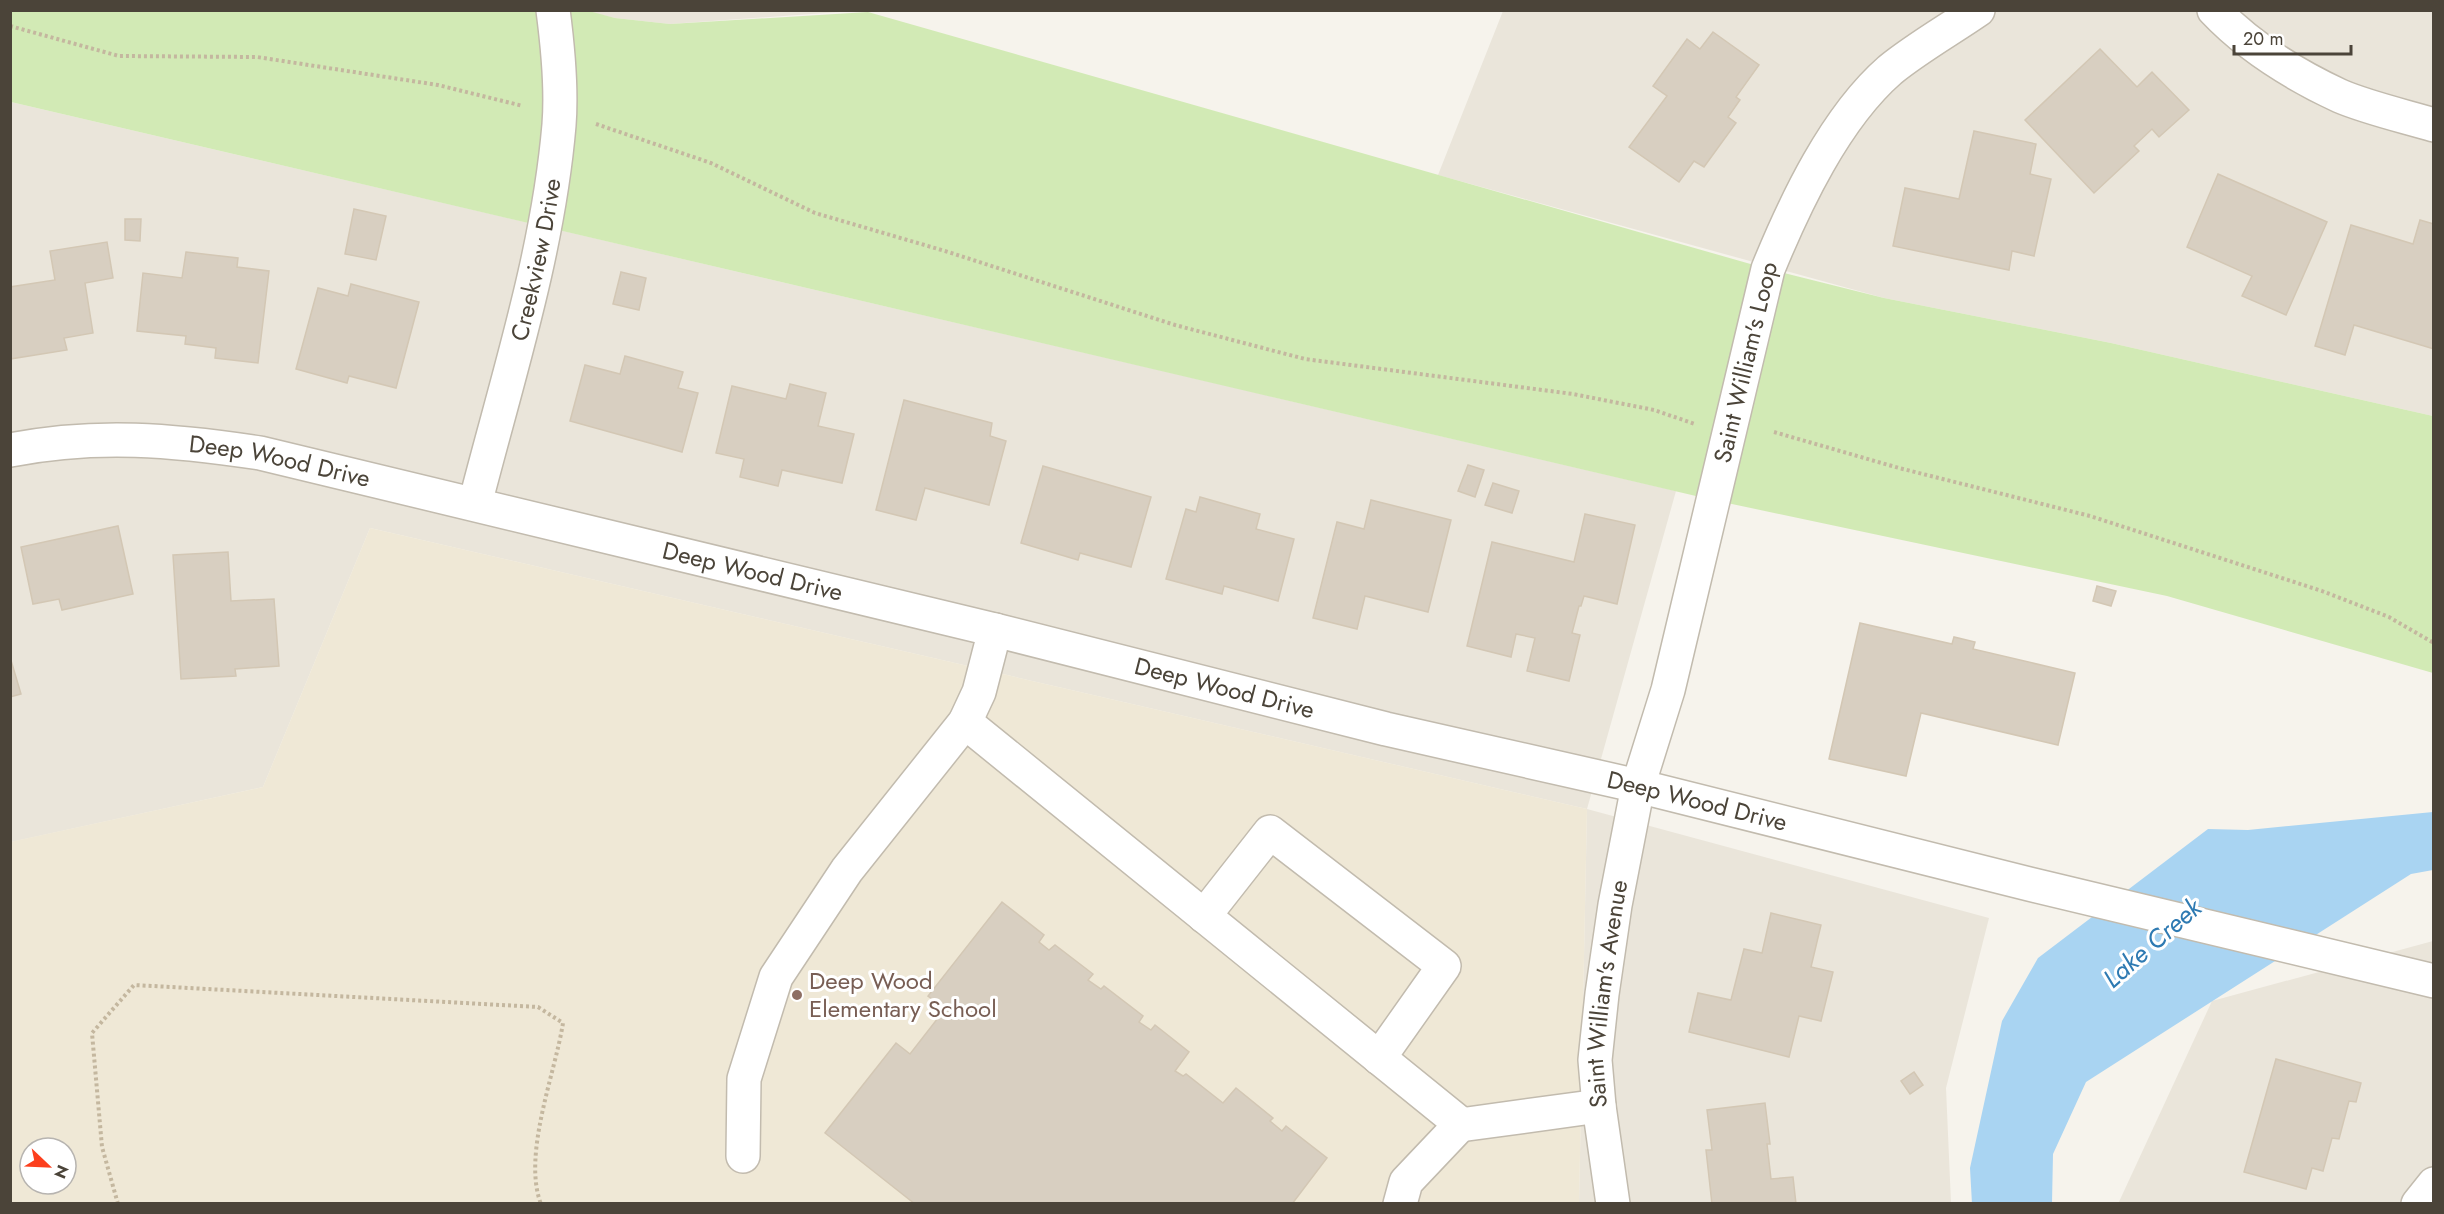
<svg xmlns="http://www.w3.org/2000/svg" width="2444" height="1214" font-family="Jost,sans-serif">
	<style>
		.residential { fill: #eae5da }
		.education { fill: #efe8d6; fill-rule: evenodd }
		.green { fill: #d2eab5 }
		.water { fill: #a9d4f2 }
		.building { fill: #d8cfc1; stroke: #d3c7b4; stroke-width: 1.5 }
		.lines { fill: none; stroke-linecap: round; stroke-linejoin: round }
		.minor-casing { stroke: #c2bbae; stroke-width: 36 }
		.path { stroke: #c4b79f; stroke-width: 4; stroke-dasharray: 3 3; stroke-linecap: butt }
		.minor { stroke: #fff; stroke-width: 33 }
		.education-dot { fill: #8d6e63; stroke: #fff; stroke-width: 2 }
		.labels { text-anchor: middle; stroke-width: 6; stroke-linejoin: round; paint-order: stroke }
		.street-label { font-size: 24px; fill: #4b4439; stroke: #fff }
		.education-label { font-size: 24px; fill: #785e54; stroke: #fff; text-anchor: start }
		.water-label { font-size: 26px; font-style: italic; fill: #2e7ab2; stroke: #fff }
	</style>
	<rect width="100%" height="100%" fill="#f6f3ec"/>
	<g class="residential">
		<path d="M868 10 670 24 615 18 585 11Z"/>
		<path d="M1503 11H2433V416L2111 343 1884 298 1438 175Z"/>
		<path d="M11 102 1676 491 1587 809 1989 918 1946 1088 1951 1203H1579L1587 809 370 528 263 787 11 842Z"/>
		<path d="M2433 941V1203L2118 1204 2212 1001Z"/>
	</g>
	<path class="education" d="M370 528 1587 809 1579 1203H11L10 842 263 787ZM30 1148H66V1184H30Z"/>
	<path class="green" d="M585 10 615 18 670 24 868 12 1768 269 1884 298 2111 343 2433 416V673L2167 596 1713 500 11 102V11Z"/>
	<path class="water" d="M2433 812V870L2411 874 2086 1082 2053 1154 2052 1203 1972 1204 1970 1168 2002 1021 2038 958 2208 829 2248 830Z"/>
	<g class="building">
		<path d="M1713 32 1759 65 1736 97 1740 100 1728 117 1736 123 1704 167 1694 161 1679 182 1629 147 1667 96 1653 86 1687 39 1700 49Z"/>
		<path d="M2100 49 2137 87 2152 72 2189 110 2159 137 2152 129 2134 146 2139 151 2094 193 2025 120Z"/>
		<path d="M1974 131 2036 144 2030 174 2051 179 2034 256 2012 251 2009 270 1893 246 1905 188 1959 199Z"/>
		<path d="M2218 174 2327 222 2286 315 2242 296 2252 276 2187 247Z"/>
		<path d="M354 209 386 216 376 260 345 254Z"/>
		<path d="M125 219H141L140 241 125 240Z"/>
		<path d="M2420 220 2434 224V349L2354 325 2345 355 2315 346 2351 225 2413 244Z"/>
		<path d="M107 242 113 278 85 283 93 333 64 338 67 350 10 359V287L55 280 50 251Z"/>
		<path d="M186 252 238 258 237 267 269 271 258 363 215 358 216 348 185 344 186 336 137 331 143 273 182 278Z"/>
		<path d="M621 272 646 278 639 310 613 304Z"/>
		<path d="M351 284 419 302 396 388 349 376 347 383 296 369 318 288 348 296Z"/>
		<path d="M625 356 683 372 678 388 698 393 682 452 570 421 585 365 620 374Z"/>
		<path d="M790 384 826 393 818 426 854 434 842 483 782 470 778 486 740 477 744 459 716 453 732 386 786 399Z"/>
		<path d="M904 400 992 423 990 436 1006 441 989 505 925 488 916 520 876 510Z"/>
		<path d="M1468 465 1484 470 1475 497 1458 491Z"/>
		<path d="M1043 466 1151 497 1131 567 1080 553 1078 560 1021 543Z"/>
		<path d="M1493 483 1519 491 1512 513 1485 505Z"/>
		<path d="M1200 497 1260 514 1256 529 1294 539 1278 601 1224 586 1222 594 1166 579 1186 509 1196 512Z"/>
		<path d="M1371 500 1451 520 1428 612 1365 596 1357 629 1313 618 1337 522 1364 529Z"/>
		<path d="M1585 514 1635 525 1617 604 1584 596 1581 606H1579L1572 633 1580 635 1569 681 1527 671 1535 638 1516 634 1511 657 1467 646 1492 542 1574 562Z"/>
		<path d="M118 526 133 594 62 610 59 599 33 604 21 547Z"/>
		<path d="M228 552 231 601 274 599 279 666 235 669 236 676 181 679 173 555Z"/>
		<path d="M2097 586 2116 591 2111 606 2093 601Z"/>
		<path d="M1860 623 1952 644 1954 637 1975 642 1973 649 2075 673 2058 745 1921 713 1906 776 1829 759Z"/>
		<path d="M10 657 21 694 10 697Z"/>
		<path d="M1002 902 1044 935 1039 942 1049 950 1055 945 1093 974 1088 980 1101 989 1104 986 1143 1016 1139 1022 1151 1030 1155 1025 1189 1052 1175 1071 1183 1076 1186 1074 1223 1103 1236 1088 1273 1118 1270 1121 1282 1131 1286 1126 1327 1158 1292 1204H915L825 1133 896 1043 910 1054 945 1009 928 996Z"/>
		<path d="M1771 913 1821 925 1811 967 1833 972 1821 1021 1799 1016 1789 1057 1689 1032 1698 993 1731 1000 1744 949 1762 953Z"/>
		<path d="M2276 1059 2361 1083 2356 1102 2349 1101 2339 1139 2332 1138 2323 1171 2312 1168 2306 1189 2244 1172Z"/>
		<path d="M1914 1072 1923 1085 1910 1094 1901 1081Z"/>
		<path d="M1765 1103 1770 1144H1767L1771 1179 1793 1177 1796 1204H1712L1706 1150H1712L1707 1110Z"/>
	</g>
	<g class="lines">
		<g class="minor-casing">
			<g id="minor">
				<path d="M2214 10C2249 47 2295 75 2340 96 2368 108 2404 116 2434 125"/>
				<path id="s1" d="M10 450C98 433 173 440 260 453L995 630 1386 729 1638 786 2029 884 2434 981"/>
				<path id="s2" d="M475 504C507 379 548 254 559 125 562 87 558 48 553 10"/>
				<path d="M965 722 1462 1125"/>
				<path d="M1204 916 1270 832 1444 966 1379 1058"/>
				<path d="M743 1156 744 1079 776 977 847 870 965 722 979 692 995 630"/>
				<path d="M1400 1204 1406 1182 1460 1125 1599 1106"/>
				<path id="s3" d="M1613 1204 1599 1106 1595 1060 1602 994 1615 905 1638 786 1668 690 1768 269C1795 203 1835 118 1890 70 1917 48 1949 30 1978 10"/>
				<path d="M2418 1204 2434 1184"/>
			</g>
		</g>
		<g class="path">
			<path d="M10 26 119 56 257 57 438 85 523 106"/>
			<path d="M596 124 711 163 815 213 945 251 1175 325 1305 359 1573 394 1654 410 1695 424"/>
			<path d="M1774 432 1899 468 2090 516 2322 591 2389 617 2434 643"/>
			<path d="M118 1204 102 1147 92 1033 134 985 538 1007 563 1023C555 1074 522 1155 541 1204"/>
		</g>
		<use href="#minor" class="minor"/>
	</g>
	<circle class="education-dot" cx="797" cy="995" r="6"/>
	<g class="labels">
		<g class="street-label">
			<text dy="8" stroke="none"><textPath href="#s2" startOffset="252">Creekview Drive</textPath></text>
			<text dy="8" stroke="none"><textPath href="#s3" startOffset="860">Saint William's Loop</textPath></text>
			<text dy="8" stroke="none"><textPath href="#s1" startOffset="272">Deep Wood Drive</textPath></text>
			<text dy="8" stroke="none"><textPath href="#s1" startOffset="758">Deep Wood Drive</textPath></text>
			<text dy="8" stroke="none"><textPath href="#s1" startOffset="1244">Deep Wood Drive</textPath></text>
			<text dy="8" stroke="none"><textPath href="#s1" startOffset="1730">Deep Wood Drive</textPath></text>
			<text dy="8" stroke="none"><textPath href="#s3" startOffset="212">Saint William's Avenue</textPath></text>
		</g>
		<g class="education-label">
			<text x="809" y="989">Deep Wood<tspan x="809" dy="28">Elementary School</tspan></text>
		</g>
		<g class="water-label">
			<text transform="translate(2152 943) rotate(-41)" y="9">Lake Creek</text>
		</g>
	</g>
	<rect width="2444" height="1214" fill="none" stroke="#4b4439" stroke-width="24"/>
	<g transform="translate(48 1166) rotate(113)"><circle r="28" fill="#ffffff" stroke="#b7b4b0" stroke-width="1.5"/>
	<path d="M0-4.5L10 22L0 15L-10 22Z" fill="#fc3f1d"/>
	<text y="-9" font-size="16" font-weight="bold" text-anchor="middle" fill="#4b4439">N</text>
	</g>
	<path d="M2234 45v9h117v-9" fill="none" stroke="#4b4439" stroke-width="3"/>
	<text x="2243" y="45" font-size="18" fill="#4b4439" stroke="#ffffff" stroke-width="4.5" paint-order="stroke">20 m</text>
</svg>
